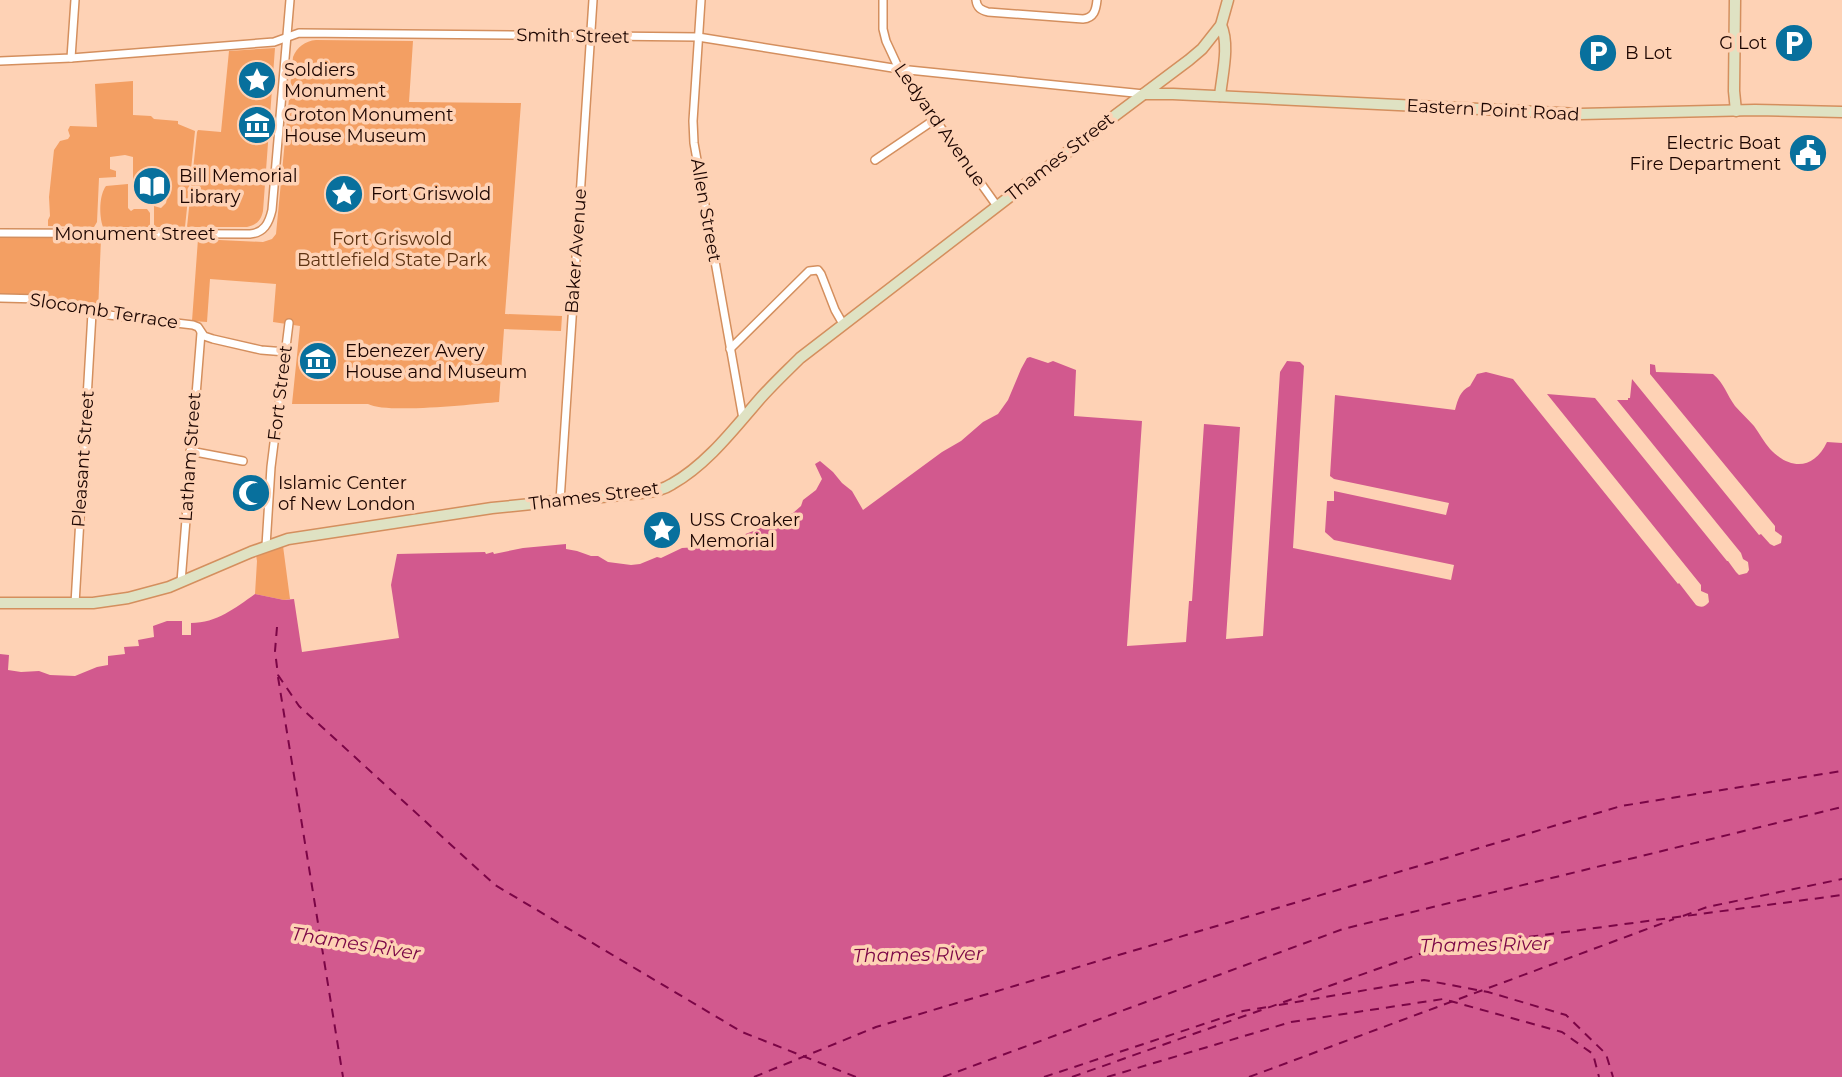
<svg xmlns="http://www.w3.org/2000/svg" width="1842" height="1077" font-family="Montserrat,sans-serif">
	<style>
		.green { fill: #f39f63 }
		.water { fill: #d2598e }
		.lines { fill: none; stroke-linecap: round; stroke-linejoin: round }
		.ferry { stroke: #7b0546; stroke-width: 2; stroke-dasharray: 9 7; stroke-linecap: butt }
		.street-casing { stroke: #d48f5e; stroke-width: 10 }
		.secondary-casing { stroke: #d48f5e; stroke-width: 13 }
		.street { stroke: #fff; stroke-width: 7 }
		.secondary { stroke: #dfe2c3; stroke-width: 10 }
		.labels { text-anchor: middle; stroke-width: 7; stroke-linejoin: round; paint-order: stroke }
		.street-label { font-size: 18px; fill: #1c0500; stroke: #fed2b5 }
		.poi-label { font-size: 18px; fill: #1c0500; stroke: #fed2b5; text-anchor: start }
		.park-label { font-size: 18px; fill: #5f3413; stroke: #fed2b5 }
		.water-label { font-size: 19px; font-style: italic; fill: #7b0546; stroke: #fed2b5 }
	</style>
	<rect width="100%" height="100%" fill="#fed2b5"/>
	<g class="green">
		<path d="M316 40 413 41 409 102 521 103 505 314 562 316 561 331 504 329 499 402C475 404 386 414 368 404H292L300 326 273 322 276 284 210 279 207 322 192 321 198 239 263 242 272 239 276 234 293 57C297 47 305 41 316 40Z"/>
		<path d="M275 48 263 211C261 221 256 225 247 227H187L197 132 198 130 221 132 229 51Z"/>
		<path d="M133 81V115L151 116 154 119 178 121V124L195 131 185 227H154V206L161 208 166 203 167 198 164 192 166 183 161 176H141L140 179 133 180V157L125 155 110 157V169L116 171V177L99 178 97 222 94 227 48 226V220L50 216 49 197 54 150 60 141 68 139 70 136 68 130 70 126 97 127 95 84Z"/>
		<path d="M128 184V208L131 211 134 209H147L150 213V227H103C99 216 99 195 106 186Z"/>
		<path d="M0 238H101L98 312 0 295Z"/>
		<path d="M283 546 290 599 284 600 255 594 257 561 256 555Z"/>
	</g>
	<path class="water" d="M1030 357 1048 363 1053 361 1076 370 1074 416 1142 421 1127 646 1186 642 1189 601H1192L1204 424 1240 427 1226 639 1263 636 1280 372 1287 361 1300 362 1304 366 1293 548 1451 580 1454 565 1334 540 1325 532 1327 501H1334V491L1446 515 1449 503 1334 479 1330 476 1335 395 1455 410C1458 399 1460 391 1470 386L1477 374 1486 372 1513 379 1678 584 1679 583 1696 605C1701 608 1705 607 1709 602L1708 594 1701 591V585L1547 394 1595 398 1727 561H1728L1736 572 1739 575 1747 573 1749 570 1748 562 1743 559 1741 553 1617 400H1628V398H1630L1632 379 1759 535 1761 534 1770 544 1774 546 1781 543 1782 536 1775 531V526L1650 374V364L1655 365 1656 372 1713 374C1724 383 1727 395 1735 406 1741 413 1748 419 1754 426 1759 433 1764 442 1770 449 1790 470 1814 470 1827 442L1842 443V1077H0V654L9 655 8 670 21 672 39 671 50 675 75 676 97 667 108 665V656L125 654 124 647 139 646 138 640 154 637 153 626 167 621H182V635H191V623C217 623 235 608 255 594L284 600 294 599 302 652 399 638 391 585 397 554 485 552 486 554 493 552 494 554 523 548 566 544V549L577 551 591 556H598L608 562 631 565 640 564 657 557 661 558 682 548 714 546 756 530 777 516H784L793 513 801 506 803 500 816 490 822 479 815 464 820 461 833 472 842 483 852 491 863 510 942 452 961 441 983 422 998 414 1008 400 1021 369 1027 358Z"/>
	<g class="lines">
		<g class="ferry">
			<path d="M277 627 275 651 278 675 299 706 495 885 742 1032 856 1077"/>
			<path d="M278 677 343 1077"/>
			<path d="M1683 916 1707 907 1842 879"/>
			<path d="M1279 1005 1424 980 1488 992 1566 1015 1606 1054 1613 1077"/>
			<path d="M754 1077 876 1027 1621 806 1842 771"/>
			<path d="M943 1077 1343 929 1842 807"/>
			<path d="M1044 1077 1243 1011 1267 1007"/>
			<path d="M1072 1077 1431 950 1842 895"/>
			<path d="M1107 1077 1291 1022 1443 999 1562 1032 1593 1054 1599 1077"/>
			<path d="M1249 1077 1674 919"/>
		</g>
		<g class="street-casing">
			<g id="street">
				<path d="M701 0 693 121 694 143 743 419"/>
				<path d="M883 0V29L886 41 899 69 997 206"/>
				<path d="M976 0C977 8 981 10 988 12L1083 19C1094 18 1096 10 1097 0"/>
				<path d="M71 58 75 0"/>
				<path d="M0 61 71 58 274 42 299 33 698 37 899 69 1144 94"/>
				<path d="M875 160 934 120"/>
				<path d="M0 233 250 234C264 233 269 223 272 210L290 0"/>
				<path d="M0 298 41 299 92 313 193 325 198 327 204 336 213 339 261 350 286 352"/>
				<path d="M730 349 809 271 818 270 821 274 835 310 843 324"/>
				<path d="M190 451 243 461"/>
				<path d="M560 501 593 0"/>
				<path d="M266 546 271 467 289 323"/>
				<path d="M181 582 201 333"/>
				<path d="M75 604 92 313"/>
			</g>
		</g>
		<g class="secondary-casing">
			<g id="secondary">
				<path d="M1735 0 1734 91 1736 111"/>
				<path d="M1144 94H1173L1580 114 1755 110 1842 112"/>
				<path d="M1220 96C1222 75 1230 45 1221 25"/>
				<path d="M0 603H93L128 598 169 587 251 552 288 539 492 508 641 493C652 492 663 490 672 484 706 465 733 430 758 401 771 386 786 372 800 358L1117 114 1189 60 1202 49 1221 25 1228 0"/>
			</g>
		</g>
		<use href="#street" class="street"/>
		<use href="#secondary" class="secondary"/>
	</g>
	<defs>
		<g id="parking-disc" transform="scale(2.0125)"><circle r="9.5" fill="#08709d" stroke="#fed2b5"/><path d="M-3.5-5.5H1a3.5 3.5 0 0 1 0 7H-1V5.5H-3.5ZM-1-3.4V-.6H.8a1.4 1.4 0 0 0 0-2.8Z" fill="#fff"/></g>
		<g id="sight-disc" transform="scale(2.0125)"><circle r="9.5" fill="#08709d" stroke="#fed2b5"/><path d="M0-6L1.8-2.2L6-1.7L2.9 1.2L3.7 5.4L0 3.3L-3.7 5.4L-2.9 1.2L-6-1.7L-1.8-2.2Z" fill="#fff"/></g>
		<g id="museum-disc" transform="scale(2.0125)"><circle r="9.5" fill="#08709d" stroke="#fed2b5"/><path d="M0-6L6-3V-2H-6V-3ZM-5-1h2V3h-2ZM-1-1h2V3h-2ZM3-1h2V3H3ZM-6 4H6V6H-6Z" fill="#fff"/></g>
		<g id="civic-disc" transform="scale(2.0125)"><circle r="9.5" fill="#08709d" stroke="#fed2b5"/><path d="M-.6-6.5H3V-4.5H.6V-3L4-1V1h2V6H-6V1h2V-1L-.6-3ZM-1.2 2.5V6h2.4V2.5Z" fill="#fff"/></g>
		<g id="library-disc" transform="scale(2.0125)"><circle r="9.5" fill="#08709d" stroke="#fed2b5"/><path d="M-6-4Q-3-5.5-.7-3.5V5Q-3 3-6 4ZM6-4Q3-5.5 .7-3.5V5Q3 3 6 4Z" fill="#fff"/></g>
		<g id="mosque-disc" transform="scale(2.0125)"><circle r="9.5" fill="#08709d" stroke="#fed2b5"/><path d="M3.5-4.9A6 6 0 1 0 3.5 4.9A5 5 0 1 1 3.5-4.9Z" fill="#fff"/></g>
	</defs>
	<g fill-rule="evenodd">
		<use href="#parking-disc" x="1794" y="43"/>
		<use href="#parking-disc" x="1598" y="53"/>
		<use href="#sight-disc" x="257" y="80"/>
		<use href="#museum-disc" x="257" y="125"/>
		<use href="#civic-disc" x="1808" y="153"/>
		<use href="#library-disc" x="152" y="186"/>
		<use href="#sight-disc" x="344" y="194"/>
		<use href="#museum-disc" x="318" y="361"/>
		<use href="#mosque-disc" x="251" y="493"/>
		<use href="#sight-disc" x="662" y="530"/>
	</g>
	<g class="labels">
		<g class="street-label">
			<text transform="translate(573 36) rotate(1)" y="6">Smith Street</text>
			<text transform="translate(1493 110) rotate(3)" y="6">Eastern Point Road</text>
			<text transform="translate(940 125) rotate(55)" y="6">Ledyard Avenue</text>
			<text transform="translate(1060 157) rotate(-38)" y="6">Thames Street</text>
			<text transform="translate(706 210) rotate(80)" y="6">Allen Street</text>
			<text x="135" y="240">Monument Street</text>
			<text transform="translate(576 251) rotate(-86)" y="6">Baker Avenue</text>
			<text transform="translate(104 311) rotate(9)" y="6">Slocomb Terrace</text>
			<text transform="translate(280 393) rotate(-83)" y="6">Fort Street</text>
			<text transform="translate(190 457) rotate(-86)" y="6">Latham Street</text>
			<text transform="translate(83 459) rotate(-86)" y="6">Pleasant Street</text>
			<text transform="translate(594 496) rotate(-7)" y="6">Thames Street</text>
		</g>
		<g class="poi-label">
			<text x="1767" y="49" text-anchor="end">G Lot</text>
			<text x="1625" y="59">B Lot</text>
			<text x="284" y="76">Soldiers<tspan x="284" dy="21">Monument</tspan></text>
			<text x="284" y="121">Groton Monument<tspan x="284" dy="21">House Museum</tspan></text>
			<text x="1781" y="149" text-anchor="end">Electric Boat<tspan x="1781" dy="21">Fire Department</tspan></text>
			<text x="179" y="182">Bill Memorial<tspan x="179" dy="21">Library</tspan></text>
			<text x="371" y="200">Fort Griswold</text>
			<text x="345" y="357">Ebenezer Avery<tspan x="345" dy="21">House and Museum</tspan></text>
			<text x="278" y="489">Islamic Center<tspan x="278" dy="21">of New London</tspan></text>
			<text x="689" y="526">USS Croaker<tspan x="689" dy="21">Memorial</tspan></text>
		</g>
		<g class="park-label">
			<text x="392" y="245">Fort Griswold<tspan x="392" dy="21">Battlefield State Park</tspan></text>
		</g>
		<g class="water-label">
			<text transform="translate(356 943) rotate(9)" y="7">Thames River</text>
			<text transform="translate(1485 944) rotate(-1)" y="7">Thames River</text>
			<text transform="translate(918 954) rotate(-1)" y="7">Thames River</text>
		</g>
	</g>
</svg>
